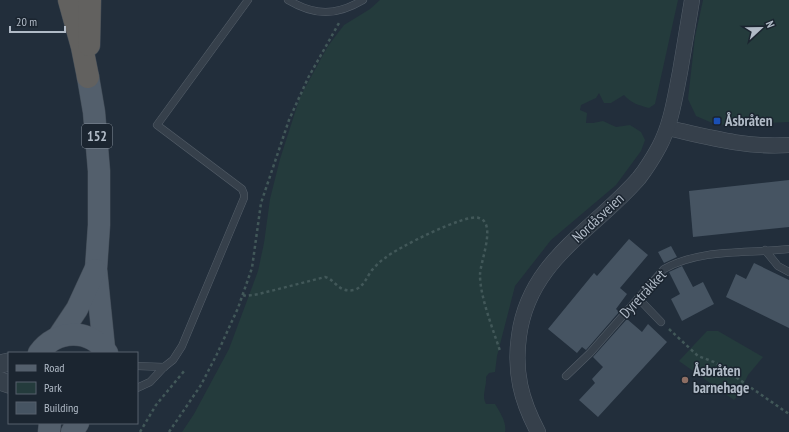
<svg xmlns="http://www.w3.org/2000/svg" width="789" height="432" font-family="'PT Sans Narrow',sans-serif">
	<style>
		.green { fill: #243b3c }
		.building { fill: #465462 }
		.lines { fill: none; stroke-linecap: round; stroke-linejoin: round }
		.service-casing { stroke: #545e69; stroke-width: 8 }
		.minor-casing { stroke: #545e69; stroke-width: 16 }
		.tertiary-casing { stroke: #545e69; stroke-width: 19 }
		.primary-casing { stroke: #3f4954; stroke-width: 23 }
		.trunk-casing { stroke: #414b56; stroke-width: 23 }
		.path { stroke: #425859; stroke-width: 2.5; stroke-dasharray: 3 3; stroke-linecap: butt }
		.service { stroke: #36404b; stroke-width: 7 }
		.minor { stroke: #36404b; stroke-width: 15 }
		.tertiary { stroke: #36404b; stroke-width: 18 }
		.primary { stroke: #535f6c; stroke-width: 22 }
		.trunk { stroke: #62615f; stroke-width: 22 }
		.transit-dot { fill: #1a4fb4; stroke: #1b2530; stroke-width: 1.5 }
		.education-dot { fill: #8d6e63; stroke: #1b2530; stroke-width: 1.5 }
		.labels { text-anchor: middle; stroke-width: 3; stroke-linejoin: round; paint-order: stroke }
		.shield { fill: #1b2530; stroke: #848e9a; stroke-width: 1 }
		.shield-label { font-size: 14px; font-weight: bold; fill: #b1bbc7 }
		.poi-label { font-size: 15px; font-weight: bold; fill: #b1bbc7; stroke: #1b2530; text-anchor: start }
		.street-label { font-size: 15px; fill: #b1bbc7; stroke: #1b2530 }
	</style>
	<rect width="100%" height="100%" fill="#222e3b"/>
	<g class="green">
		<path d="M380 0H678L655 104 649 108C638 105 631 103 624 95L611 103H604L599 93 596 98 581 105 580 110 587 113 586 123H593L603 121 616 127 630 125 641 132 645 140 641 151 616 185 551 240 515 286 497 356 495 372 489 373 486 377C487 387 481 395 486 404H495C500 412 507 423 505 432H182L194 414 229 349 258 271 264 243 270 199 280 159 300 97 328 46 344 25 370 9Z"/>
		<path d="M703 0H789V122L717 125 696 116 688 99 695 37Z"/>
		<path d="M707 331H718L763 357 748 375 739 394 734 400 679 361Z"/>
	</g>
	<g class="building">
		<path d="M789 180V227L693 237 689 191Z"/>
		<path d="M629 239 648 255 620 288 627 294 616 309 619 312 586 350 582 347 577 353 548 329 594 273 597 276Z"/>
		<path d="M671 246 677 257 664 263 658 252Z"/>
		<path d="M754 263 789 280V328L726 297 736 274 746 279Z"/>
		<path d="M682 266 693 287 703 282 714 304 682 321 671 299 680 294 669 272Z"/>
		<path d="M627 319 642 332 648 324 667 342 598 417 579 400 595 383 592 379 603 367 593 357Z"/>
	</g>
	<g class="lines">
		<g class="service-casing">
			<g id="service">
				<path d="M288 0C315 16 336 16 363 0"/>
				<path d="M765 250 778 266 789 272"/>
				<path d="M638 298 661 322"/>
				<path d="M137 366 164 367"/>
				<path d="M566 376 590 353 664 269C702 248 748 254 789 249"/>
				<path d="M137 388 150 382 164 367 173 360 182 346 244 198V194L242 189 157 125 248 0"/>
			</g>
		</g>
		<g class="minor-casing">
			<g id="minor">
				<path d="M668 128C708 137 747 148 789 145"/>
				<path d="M538 432C521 400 514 372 519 336 529 260 593 231 639 178 646 169 653 158 659 147 671 125 675 97 680 72 684 48 688 24 692 0"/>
			</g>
		</g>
		<g class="tertiary-casing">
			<g id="tertiary">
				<path d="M0 364 9 362"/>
				<path d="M0 381 9 384"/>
			</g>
		</g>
		<g class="primary-casing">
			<g id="primary">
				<path d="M88 77 94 112 99 171V225L96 269 104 348"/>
				<path d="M59 336 77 309 95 270"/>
				<path d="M39 353C56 329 90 328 107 353"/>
				<path d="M49 432 50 423"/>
				<path d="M72 432 78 423"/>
			</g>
		</g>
		<g class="trunk-casing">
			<g id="trunk">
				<path d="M69 0 82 47 88 77"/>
				<path d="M89 45 90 0"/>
			</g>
		</g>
		<g class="path">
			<path d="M243 295 246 296 259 294 325 277C336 280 338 293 354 290 364 287 366 278 372 270 376 266 380 261 385 258 397 248 466 213 479 218 497 223 480 262 480 275 480 297 493 329 500 351"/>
			<path d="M669 329 698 356 714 362 727 369 737 378 789 414"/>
			<path d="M140 432 156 405 185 370"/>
			<path d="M169 432 201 385 217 354 238 308 252 268 261 203 289 120 308 78 339 23"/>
		</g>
		<use href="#service" class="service"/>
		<use href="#minor" class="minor"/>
		<use href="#tertiary" class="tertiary"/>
		<use href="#primary" class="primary"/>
		<use href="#trunk" class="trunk"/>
	</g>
	<rect class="transit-dot" x="713" y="117" width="8" height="8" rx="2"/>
	<circle class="education-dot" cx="685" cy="380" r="4"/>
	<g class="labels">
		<rect class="shield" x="82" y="124" width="30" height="24" rx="3"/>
		<g class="shield-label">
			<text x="97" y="141">152</text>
		</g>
		<g class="poi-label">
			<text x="725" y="126">Åsbråten</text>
			<text x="693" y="376">Åsbråten<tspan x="693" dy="17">barnehage</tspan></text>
		</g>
		<g class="street-label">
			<text transform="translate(598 218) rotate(-43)" y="5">Nordåsveien</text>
			<text transform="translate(643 294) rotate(-47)" y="5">Dyretråkket</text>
		</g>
	</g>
	<rect x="8" y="352" width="130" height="72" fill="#1b2530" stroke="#57616c"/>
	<rect x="16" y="365" width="20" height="6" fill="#535f6c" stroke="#57616c"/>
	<text x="44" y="372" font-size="12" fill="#b1bbc7">Road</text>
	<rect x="16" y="382" width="20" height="12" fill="#243b3c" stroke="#57616c"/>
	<text x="44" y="392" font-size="12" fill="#b1bbc7">Park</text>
	<rect x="16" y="402" width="20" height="12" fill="#465462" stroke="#57616c"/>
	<text x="44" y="412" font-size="12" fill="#b1bbc7">Building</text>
	<g transform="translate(761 28) rotate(68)" stroke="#1b2530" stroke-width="3" paint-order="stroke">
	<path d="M0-3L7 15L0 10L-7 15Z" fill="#b1bbc7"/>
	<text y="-6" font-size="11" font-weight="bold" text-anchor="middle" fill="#b1bbc7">N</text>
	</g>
	<path d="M10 26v6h55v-6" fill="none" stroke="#b1bbc7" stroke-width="2"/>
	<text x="16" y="26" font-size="12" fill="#b1bbc7" stroke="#1b2530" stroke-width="3" paint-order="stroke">20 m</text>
</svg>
